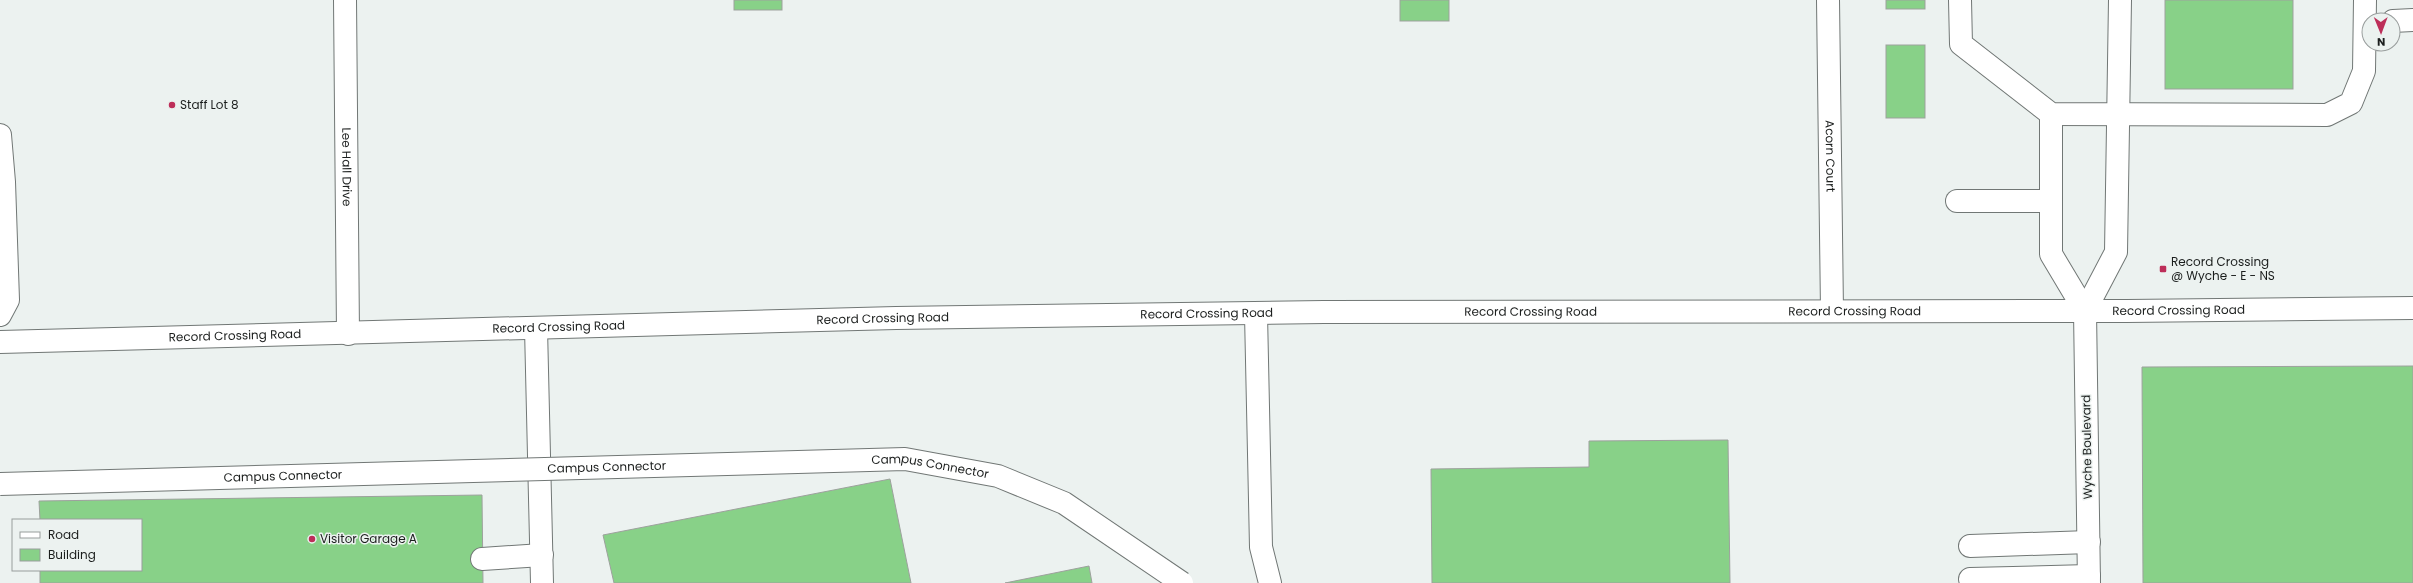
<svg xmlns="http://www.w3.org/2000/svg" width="2413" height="583" font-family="Poppins,sans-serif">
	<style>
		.building { fill: #88d188; stroke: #9da19d }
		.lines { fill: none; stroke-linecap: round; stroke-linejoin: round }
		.minor-casing { stroke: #717775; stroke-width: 24 }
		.minor { stroke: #fff; stroke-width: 22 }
		.minor-bridge-casing { stroke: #717775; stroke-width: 24; stroke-linecap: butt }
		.minor-bridge { stroke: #fff; stroke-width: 22 }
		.poi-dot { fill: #bd2e59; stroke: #ecf2f0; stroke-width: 1.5 }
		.labels { text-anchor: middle; stroke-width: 3; stroke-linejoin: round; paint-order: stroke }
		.poi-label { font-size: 12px; fill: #1b1e1d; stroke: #ecf2f0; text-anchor: start }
		.street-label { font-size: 12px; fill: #1b1e1d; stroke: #ecf2f0 }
	</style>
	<rect width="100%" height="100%" fill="#ecf2f0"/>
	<g class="building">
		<rect x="734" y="0" width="48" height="10"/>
		<rect x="1400" y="0" width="49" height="21"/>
		<rect x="1886" y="0" width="39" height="9"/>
		<rect x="2165" y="0" width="128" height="89"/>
		<rect x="1886" y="45" width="39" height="73"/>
		<path d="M2413 366V583H2143L2142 367Z"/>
		<path d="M1728 440 1730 583H1432L1431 469 1589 467V441Z"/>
		<path d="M890 479 911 583H614L603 535Z"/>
		<path d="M482 495 483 583H40V570H141V520H40L39 501Z"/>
		<path d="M1089 566 1092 583H1005Z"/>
	</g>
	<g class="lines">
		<g class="minor-casing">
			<g id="minor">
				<path id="s1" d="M345 0 348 334"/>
				<path id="s2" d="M1828 0 1832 311"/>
				<path d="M1960 0 1961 44 2051 114 2327 115 2351 103 2364 71 2365 0"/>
				<path d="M2393 21 2413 20"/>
				<path d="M2051 114V254L2085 311"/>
				<path d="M0 135 4 182 8 300 0 315"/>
				<path d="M1957 201H2051"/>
				<path d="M1256 314 1261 547 1270 583"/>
				<path d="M536 328 542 583"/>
				<path id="s3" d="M0 342 896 318 1324 312 2127 311 2413 308"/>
				<path d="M1970 546 2089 542"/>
				<path d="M482 559 542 555"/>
				<path d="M1970 579 2089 576"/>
				<path d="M2089 583 2085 311 2116 252 2120 0"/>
			</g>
		</g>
		<use href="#minor" class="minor"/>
		<g class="minor-bridge-casing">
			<g id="minor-bridge">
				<path id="s4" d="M0 484 905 459 998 476 1064 503 1182 583"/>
			</g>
		</g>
		<use href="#minor-bridge" class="minor-bridge"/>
	</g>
	<g class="poi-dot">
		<circle cx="172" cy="105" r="4"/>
		<rect x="2159" y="265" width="8" height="8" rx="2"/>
		<circle cx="312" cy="539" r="4"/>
	</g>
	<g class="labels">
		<g class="poi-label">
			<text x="180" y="109">Staff Lot 8</text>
			<text x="2171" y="266">Record Crossing<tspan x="2171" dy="14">@ Wyche - E - NS</tspan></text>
			<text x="320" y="543">Visitor Garage A</text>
		</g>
		<g class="street-label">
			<text dy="4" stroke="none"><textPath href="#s2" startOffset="156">Acorn Court</textPath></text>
			<text dy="4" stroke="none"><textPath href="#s1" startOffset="167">Lee Hall Drive</textPath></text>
			<text dy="4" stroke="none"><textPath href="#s3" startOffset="2179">Record Crossing Road</textPath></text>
			<text dy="4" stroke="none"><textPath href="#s3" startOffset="1531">Record Crossing Road</textPath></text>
			<text dy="4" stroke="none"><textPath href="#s3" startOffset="1855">Record Crossing Road</textPath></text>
			<text dy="4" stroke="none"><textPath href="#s3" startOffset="1207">Record Crossing Road</textPath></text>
			<text dy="4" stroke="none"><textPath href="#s3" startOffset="883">Record Crossing Road</textPath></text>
			<text dy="4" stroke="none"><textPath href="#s3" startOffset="559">Record Crossing Road</textPath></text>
			<text dy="4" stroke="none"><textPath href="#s3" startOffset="235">Record Crossing Road</textPath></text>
			<text transform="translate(2087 447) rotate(-91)" y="4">Wyche Boulevard</text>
			<text dy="4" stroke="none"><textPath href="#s4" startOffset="607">Campus Connector</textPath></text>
			<text dy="4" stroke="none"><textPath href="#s4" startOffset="931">Campus Connector</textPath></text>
			<text dy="4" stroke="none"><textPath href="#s4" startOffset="283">Campus Connector</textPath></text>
		</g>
	</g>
	<rect x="12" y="519" width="130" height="52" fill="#ecf2f0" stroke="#989d9c"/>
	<rect x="20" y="532" width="20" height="6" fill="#ffffff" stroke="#989d9c"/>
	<text x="48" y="539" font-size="12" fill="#1b1e1d">Road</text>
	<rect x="20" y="549" width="20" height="12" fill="#88d188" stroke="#989d9c"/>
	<text x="48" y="559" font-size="12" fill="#1b1e1d">Building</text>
	<g transform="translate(2381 32) rotate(179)"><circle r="19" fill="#ecf2f0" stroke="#989d9c"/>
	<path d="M0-3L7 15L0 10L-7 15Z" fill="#bd2e59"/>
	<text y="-6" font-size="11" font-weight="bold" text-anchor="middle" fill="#1b1e1d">N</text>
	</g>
</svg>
